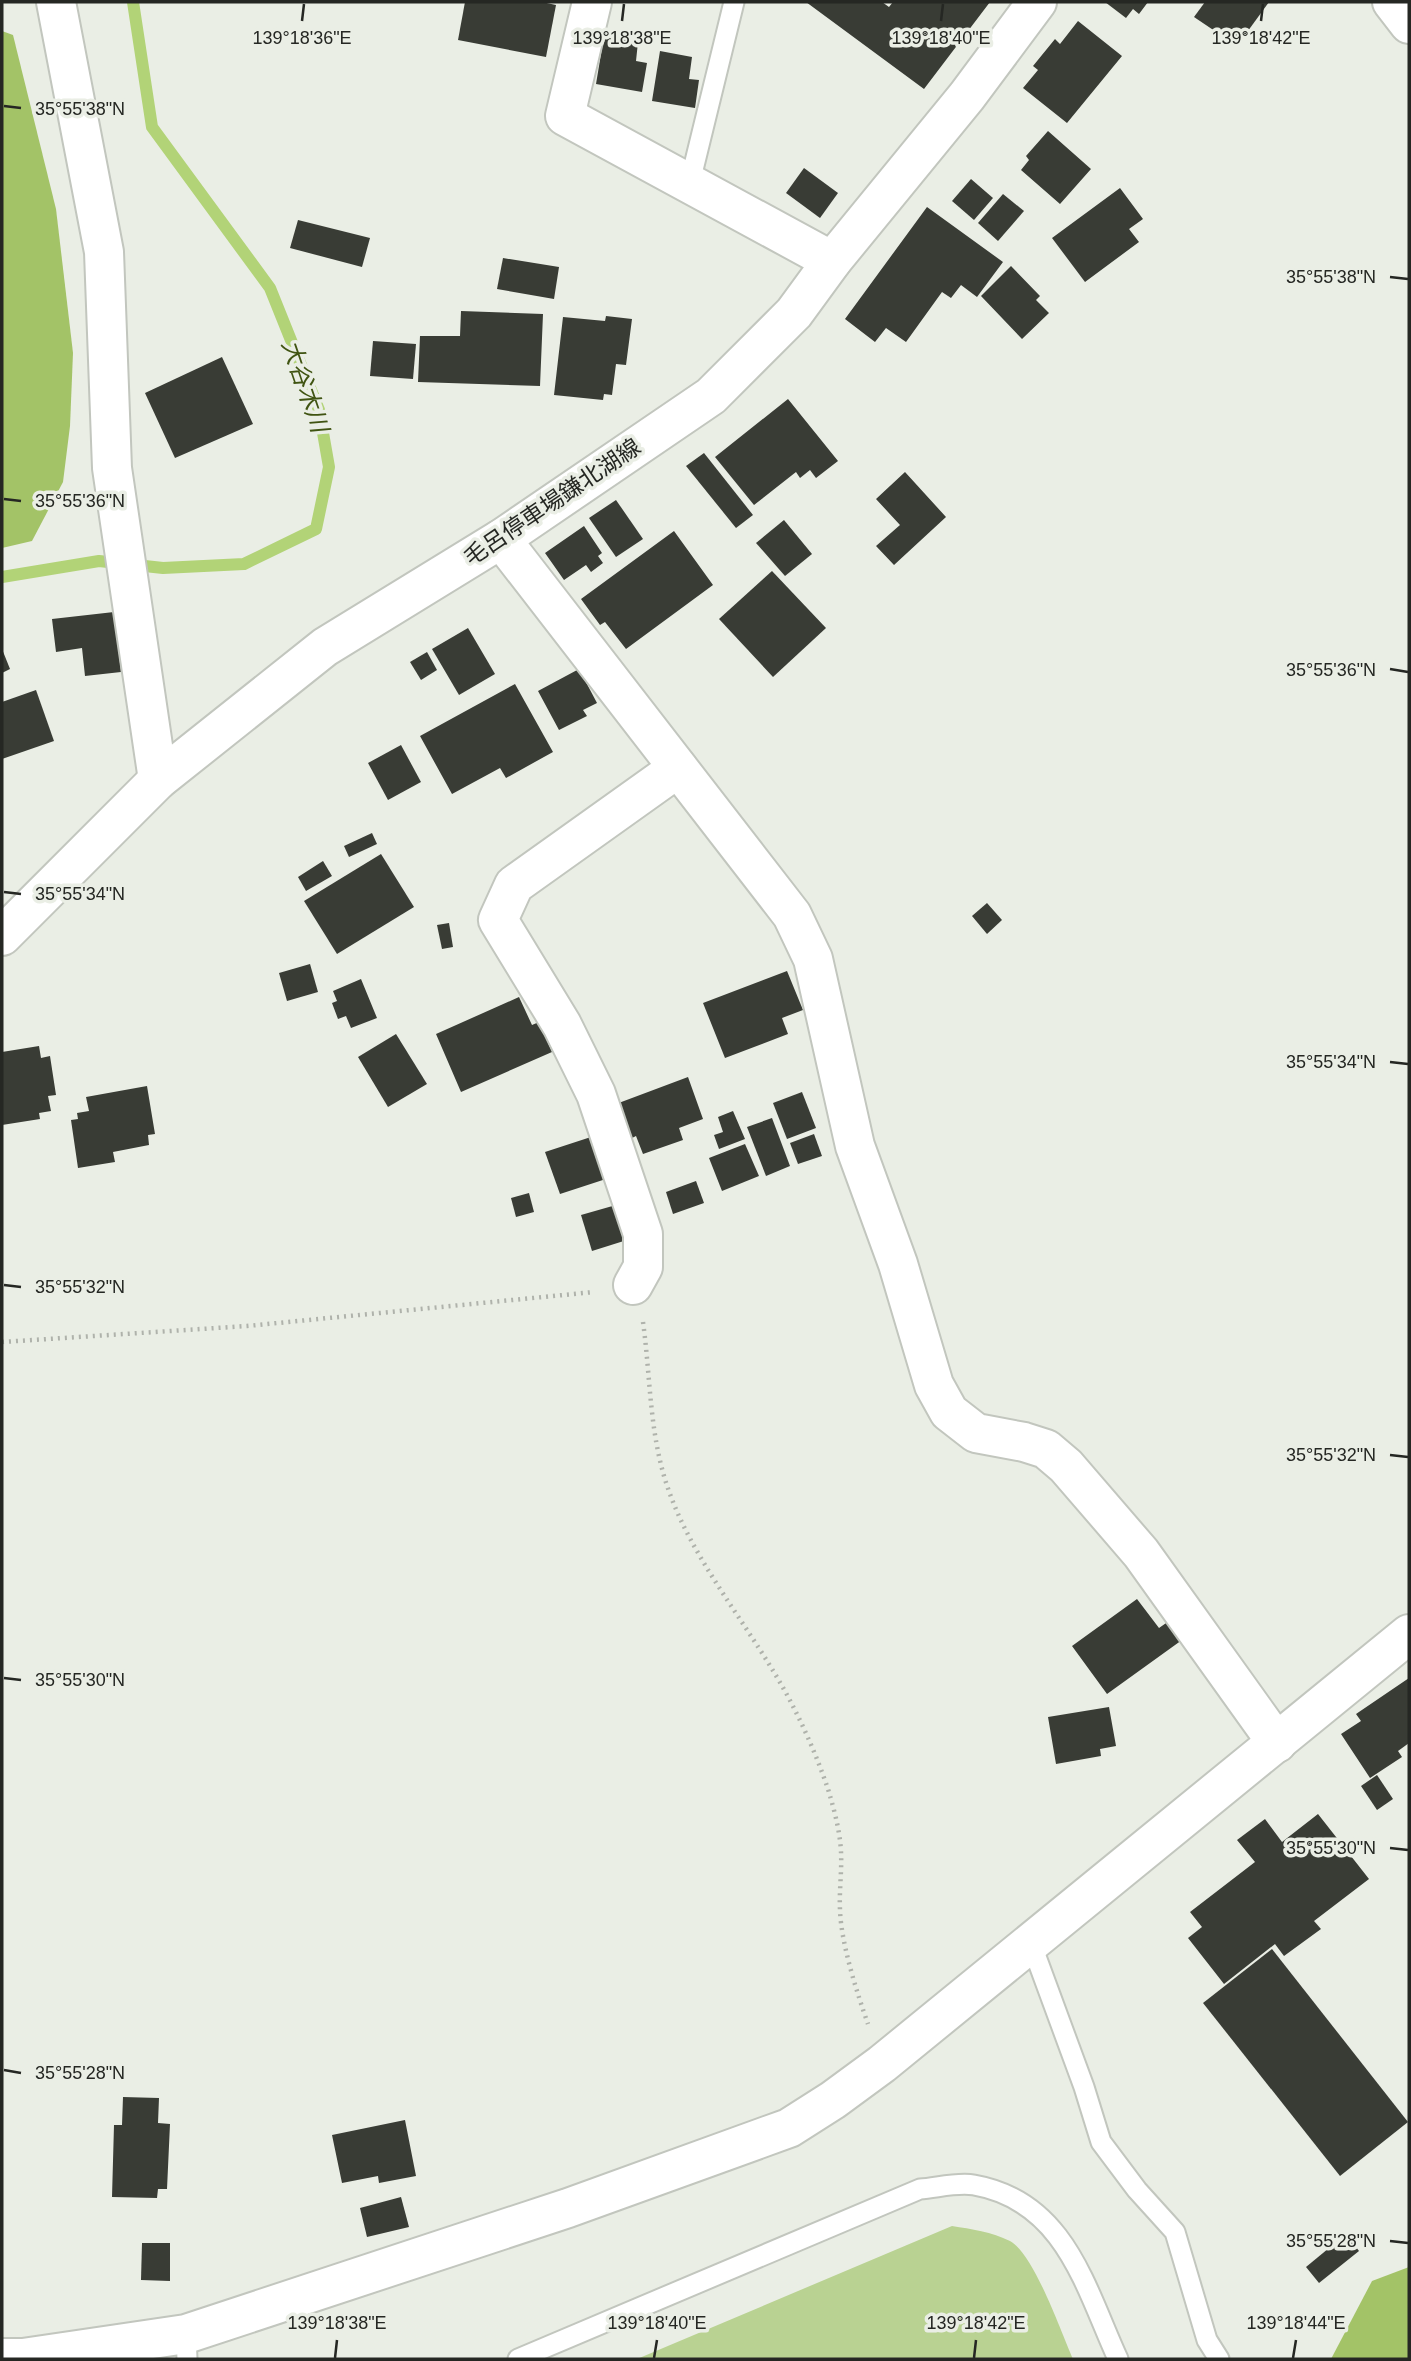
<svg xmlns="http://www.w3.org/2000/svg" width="1411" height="2361" font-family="Helvetica,'Noto Sans JP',sans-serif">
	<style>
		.green { fill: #b9d292 }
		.forest { fill: #a3c367 }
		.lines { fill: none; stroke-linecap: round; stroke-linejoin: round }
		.stream { stroke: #b2d377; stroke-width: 12 }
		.building { fill: #393c35 }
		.service-casing { stroke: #c2c6be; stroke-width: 23 }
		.minor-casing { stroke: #c2c6be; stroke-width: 42 }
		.secondary-casing { stroke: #c2c6be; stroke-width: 42 }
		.path { stroke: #afb2ab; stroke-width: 4.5; stroke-dasharray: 2 5; stroke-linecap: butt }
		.service { stroke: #fff; stroke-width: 19 }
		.minor { stroke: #fff; stroke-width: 38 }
		.secondary { stroke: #fff; stroke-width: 38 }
		.ticks { fill: none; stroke: #252723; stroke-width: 2.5 }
		.labels { text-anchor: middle; stroke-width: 7; stroke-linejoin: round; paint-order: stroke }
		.street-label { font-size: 23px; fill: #252723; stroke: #eaeee5 }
		.water-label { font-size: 24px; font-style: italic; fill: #405412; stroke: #eaeee5 }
		.ticks-label { font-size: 18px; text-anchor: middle; fill: #252723; stroke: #eaeee5; stroke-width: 7; stroke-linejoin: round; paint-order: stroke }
	</style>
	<rect width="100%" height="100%" fill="#eaeee5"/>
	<path class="green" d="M952 2226C971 2229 992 2232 1010 2241 1034 2254 1061 2332 1073 2359H637Z"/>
	<g class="forest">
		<path d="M2 31 13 35 56 209 73 353 70 426 63 482 32 541 2 548Z"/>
		<path d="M1409 2267V2359H1331L1372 2281Z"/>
	</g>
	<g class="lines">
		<path class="stream" d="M2 577 99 561 163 568 244 564 316 529 329 467 319 410 270 288 152 127 133 2"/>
	</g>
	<g class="building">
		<path d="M465 2H542L556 5 546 57 458 40Z"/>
		<path d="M806 2H882L889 7 893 2H990L924 89Z"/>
		<path d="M1105 2H1148L1139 14 1133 9 1126 18Z"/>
		<path d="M1205 2H1269L1237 46 1194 17Z"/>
		<path d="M1078 21 1122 56 1067 123 1023 88 1038 70 1033 66 1055 39 1060 44Z"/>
		<path d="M604 36 638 42 636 61 647 63 642 92 596 84Z"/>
		<path d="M660 51 692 57 689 79 699 80 695 108 652 101Z"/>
		<path d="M1048 131 1091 169 1060 204 1021 170 1029 160 1026 156Z"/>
		<path d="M804 168 838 193 820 218 786 193Z"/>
		<path d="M971 179 993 198 974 220 952 201Z"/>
		<path d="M1120 188 1143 219 1129 229 1139 242 1085 282 1052 238Z"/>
		<path d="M1003 194 1024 211 998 241 978 223Z"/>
		<path d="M927 207 1003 262 977 297 961 285 951 298 942 292 906 342 886 328 875 342 845 319Z"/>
		<path d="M298 220 370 238 362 267 290 248Z"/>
		<path d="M503 258 559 267 554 299 497 289Z"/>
		<path d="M1011 266 1040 296 1036 300 1049 313 1022 339 981 296Z"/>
		<path d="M461 311 543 314 540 386 418 382 420 336H460Z"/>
		<path d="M606 316 632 319 626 365 616 364 612 395 604 394 603 400 554 395 563 317 605 321Z"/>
		<path d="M373 341 416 344 413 379 370 376Z"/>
		<path d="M222 357 253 424 175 458 145 393Z"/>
		<path d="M788 399 838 461 816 478 810 470 800 478 796 472 754 505 715 457Z"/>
		<path d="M704 453 753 515 736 528 686 466Z"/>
		<path d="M905 472 946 517 894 565 876 546 900 525 876 499Z"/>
		<path d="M616 500 643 539 616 557 589 518Z"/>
		<path d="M784 520 812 554 785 576 756 543Z"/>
		<path d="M584 526 602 553 598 556 603 563 591 572 586 565 564 580 545 553Z"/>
		<path d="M674 531 713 585 626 649 605 622 600 625 581 599Z"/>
		<path d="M772 571 826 628 773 677 719 619Z"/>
		<path d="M114 612 121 672 85 676 82 648 56 652 52 619Z"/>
		<path d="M468 628 495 674 459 695 432 649Z"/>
		<path d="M2 649 10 669 2 673Z"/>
		<path d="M427 652 437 670 421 680 410 662Z"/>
		<path d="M579 669 597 703 583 710 587 716 559 730 538 691Z"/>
		<path d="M515 684 553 752 506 778 500 768 452 794 420 736Z"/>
		<path d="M36 690 54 741 2 759V702Z"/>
		<path d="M401 745 421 782 388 800 368 763Z"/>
		<path d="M372 833 377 844 349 857 344 846Z"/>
		<path d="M381 854 414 907 337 954 304 901Z"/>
		<path d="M323 861 332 876 306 891 298 877Z"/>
		<path d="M987 903 1002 920 987 934 972 916Z"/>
		<path d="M449 923 453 947 442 949 437 925Z"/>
		<path d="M310 964 318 992 287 1001 279 973Z"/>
		<path d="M787 971 803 1010 782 1018 788 1034 725 1058 703 1003Z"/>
		<path d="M361 979 377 1018 351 1028 346 1016 338 1019 332 1003 337 1001 333 991Z"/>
		<path d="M519 997 532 1025 539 1022 552 1052 461 1092 436 1034Z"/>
		<path d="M396 1034 427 1084 388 1107 358 1057Z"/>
		<path d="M39 1046 41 1058 50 1056 56 1095 48 1096 51 1111 39 1113 40 1119 2 1125V1052Z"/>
		<path d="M688 1077 703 1119 679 1128 683 1140 643 1154 636 1136 630 1139 616 1104Z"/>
		<path d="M147 1086 155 1134 148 1135 149 1145 113 1152 115 1162 78 1168 71 1120 78 1119 77 1113 89 1111 86 1097Z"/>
		<path d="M802 1092 816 1128 787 1139 773 1103Z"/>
		<path d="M733 1111 745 1139 719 1149 714 1135 723 1132 718 1117Z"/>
		<path d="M772 1118 790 1166 766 1176 747 1127Z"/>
		<path d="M814 1134 822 1156 798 1164 790 1143Z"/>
		<path d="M594 1136 609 1178 560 1194 545 1152Z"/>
		<path d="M745 1144 759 1176 722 1191 709 1158Z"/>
		<path d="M696 1181 704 1203 673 1214 666 1192Z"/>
		<path d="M529 1193 534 1212 516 1217 511 1198Z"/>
		<path d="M616 1205 627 1240 592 1251 581 1215Z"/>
		<path d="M1137 1599 1159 1628 1169 1621 1182 1640 1107 1694 1072 1646Z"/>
		<path d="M1409 1678V1743L1398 1751 1402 1757 1370 1778 1341 1734 1361 1721 1356 1714Z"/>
		<path d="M1109 1707 1116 1746 1100 1749 1101 1756 1056 1764 1048 1717Z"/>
		<path d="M1377 1775 1393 1799 1377 1810 1361 1786Z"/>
		<path d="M1318 1814 1369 1879 1314 1921 1321 1929 1284 1956 1275 1944 1224 1984 1188 1938 1202 1927 1190 1912 1255 1862 1237 1840 1265 1819 1282 1842Z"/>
		<path d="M1272 1949 1408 2122 1340 2176 1203 2003Z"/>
		<path d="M123 2097 159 2098 158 2123 170 2124 167 2189H158L157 2198 112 2197 114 2125H122Z"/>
		<path d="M405 2120 416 2176 379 2183 378 2176 342 2183 332 2135Z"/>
		<path d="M401 2197 409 2227 367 2237 360 2208Z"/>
		<path d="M1346 2234 1359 2251 1319 2283 1306 2267Z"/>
		<path d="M142 2243H170V2281L141 2280Z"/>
	</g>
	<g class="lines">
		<g class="service-casing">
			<g id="service">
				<path d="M690 182 734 2"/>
				<path d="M1031 1943 1084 2087 1101 2142 1137 2190 1175 2232 1207 2340 1219 2359"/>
				<path d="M186 2334 187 2359"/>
				<path d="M518 2359 920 2189C936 2188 957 2182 974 2185 1065 2201 1085 2287 1118 2359"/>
			</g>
		</g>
		<g class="minor-casing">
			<g id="minor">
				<path d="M56 2 104 252 112 468 158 780"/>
				<path d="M592 2 565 116 832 261"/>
				<path d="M1392 2 1409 24"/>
				<path d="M501 539 792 915 813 959 855 1146 898 1264 934 1385 949 1412 976 1433 1024 1442 1046 1449 1066 1466 1141 1553 1277 1743"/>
				<path d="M633 1285 643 1267V1234L596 1094 562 1025 498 920 514 885 678 768"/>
				<path d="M2 2358H23L186 2334 568 2208 789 2128 833 2100 882 2064 1409 1634"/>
			</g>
		</g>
		<g class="secondary-casing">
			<path id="secondary" d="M2 936 158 780 325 647 501 539 711 396 794 313 832 261 967 96 1037 2"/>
		</g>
		<g class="path">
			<path d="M643 1322C651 1380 649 1438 670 1494 692 1555 738 1613 772 1669 795 1706 814 1748 828 1789 834 1809 840 1831 841 1852 842 1871 839 1891 840 1910 841 1943 857 1993 868 2024"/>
			<path d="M2 1342 247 1326 594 1292"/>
		</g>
		<use href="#service" class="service"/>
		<use href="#minor" class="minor"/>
		<use href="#secondary" class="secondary"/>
	</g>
	<path class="ticks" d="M302 21 304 4M622 21 624 4M941 21 943 4M1261 21 1263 4M4 106 21 108M1390 277 1408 279M4 499 21 501M1390 669 1408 672M4 892 21 894M1390 1062 1408 1064M4 1285 21 1287M1390 1455 1408 1457M4 1678 21 1680M1390 1848 1408 1850M4 2070 21 2073M1390 2241 1408 2243M335 2358 337 2340M654 2358 657 2340M974 2358 976 2340M1293 2358 1296 2340"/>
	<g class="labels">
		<g class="street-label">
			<text transform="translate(552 502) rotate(-34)" y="8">毛呂停車場鎌北湖線</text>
		</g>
		<g class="water-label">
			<text transform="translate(305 386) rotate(71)" y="8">大谷木川</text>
		</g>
	</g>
	<g class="ticks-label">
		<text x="302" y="44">139°18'36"E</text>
		<text x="622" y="44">139°18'38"E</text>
		<text x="941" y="44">139°18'40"E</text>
		<text x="1261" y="44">139°18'42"E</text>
		<text x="80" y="115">35°55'38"N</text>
		<text x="1331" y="283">35°55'38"N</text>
		<text x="80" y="507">35°55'36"N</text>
		<text x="1331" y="676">35°55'36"N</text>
		<text x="80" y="900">35°55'34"N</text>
		<text x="1331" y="1068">35°55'34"N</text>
		<text x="80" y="1293">35°55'32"N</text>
		<text x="1331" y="1461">35°55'32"N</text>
		<text x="80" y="1686">35°55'30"N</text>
		<text x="1331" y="1854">35°55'30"N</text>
		<text x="80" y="2079">35°55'28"N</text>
		<text x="1331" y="2247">35°55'28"N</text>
		<text x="337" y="2329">139°18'38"E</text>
		<text x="657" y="2329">139°18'40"E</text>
		<text x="976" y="2329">139°18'42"E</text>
		<text x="1296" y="2329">139°18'44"E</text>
	</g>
	<rect width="1411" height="2361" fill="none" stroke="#252723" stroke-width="7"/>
</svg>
